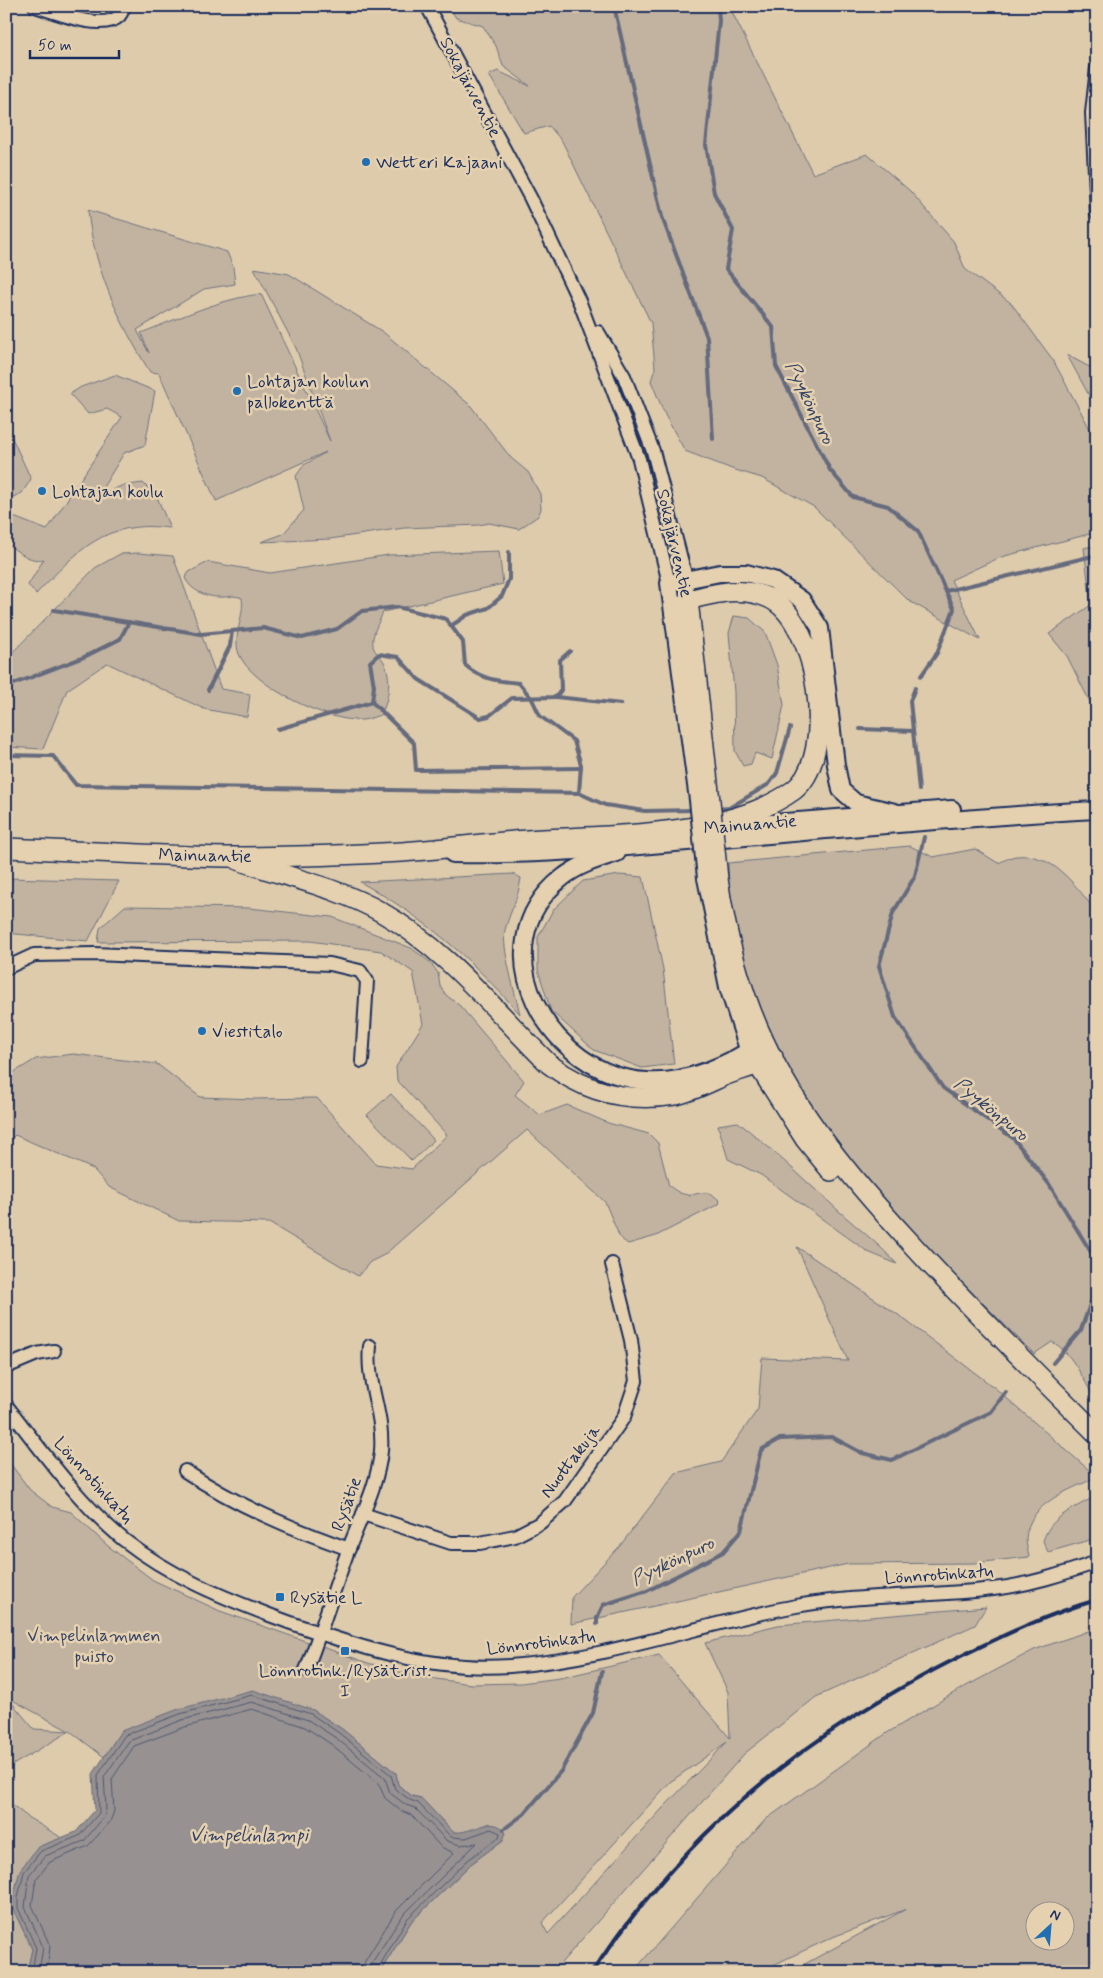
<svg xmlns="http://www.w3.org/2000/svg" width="1103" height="1978" font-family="Mynerve,sans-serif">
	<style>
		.green { fill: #c1b3a0; stroke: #6e717f; fill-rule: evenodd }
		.water { fill: #979291; stroke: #656a7d }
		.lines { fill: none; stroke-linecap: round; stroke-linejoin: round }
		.shore { stroke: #4d5772; stroke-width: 1 }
		.stream { stroke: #656a7d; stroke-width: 4 }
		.minor-casing { stroke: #1b2f5e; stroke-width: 16 }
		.major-casing { stroke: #1b2f5e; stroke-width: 20 }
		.highway-casing { stroke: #1b2f5e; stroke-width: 22 }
		.minor { stroke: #e5d1af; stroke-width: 12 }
		.major { stroke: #e5d1af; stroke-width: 16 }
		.highway { stroke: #e5d1af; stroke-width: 19 }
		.rail { stroke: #1b2f5e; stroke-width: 4 }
		.major-bridge-casing { stroke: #1b2f5e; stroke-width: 20; stroke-linecap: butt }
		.highway-bridge-casing { stroke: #1b2f5e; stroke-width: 22; stroke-linecap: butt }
		.major-bridge { stroke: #e5d1af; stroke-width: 16 }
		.highway-bridge { stroke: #e5d1af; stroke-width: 19 }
		.poi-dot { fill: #1f6fb2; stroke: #e5d1af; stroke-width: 2 }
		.labels { text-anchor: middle; stroke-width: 5; stroke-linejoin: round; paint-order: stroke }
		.street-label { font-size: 18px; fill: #1b2f5e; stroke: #e5d1af }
		.poi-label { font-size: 18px; fill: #1b2f5e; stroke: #e5d1af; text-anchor: start }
		.park-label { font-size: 18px; fill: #344368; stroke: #e5d1af }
		.water-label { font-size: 19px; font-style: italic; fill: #344368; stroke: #e5d1af }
	</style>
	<rect width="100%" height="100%" fill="#ddcbac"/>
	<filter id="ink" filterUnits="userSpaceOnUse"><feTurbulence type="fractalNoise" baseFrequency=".02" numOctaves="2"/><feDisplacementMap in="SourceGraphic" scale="10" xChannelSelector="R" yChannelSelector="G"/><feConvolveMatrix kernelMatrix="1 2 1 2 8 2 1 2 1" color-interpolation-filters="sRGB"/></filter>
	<g filter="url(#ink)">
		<g class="green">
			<path d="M449 6H729L813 174 867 154 910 191 954 242 965 269 1011 303 1053 360 1097 442V532L1001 557 951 580 980 640 909 601 814 507 762 478 732 469 685 451 665 415 651 381 655 368 651 323 562 141 549 126 524 133 489 75 498 71 530 86 503 66 496 46 483 26 456 18Z"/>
			<path d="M88 210 227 252 233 267 235 284 204 289 137 330 149 353 141 333C180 318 219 299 261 294L330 441 296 348 254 268 289 274 383 332 470 405 511 458 528 472 540 494 541 509 538 516 519 529 489 523 479 525 404 528 330 539 261 542 283 534 304 510 296 476 304 465 326 452 216 501 159 373 150 372C120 324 93 267 88 210Z"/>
			<path d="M1067 355 1097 371V410Z"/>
			<path d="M115 375 155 391 145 445 124 453 97 497 121 486 143 483 157 497 170 528C104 519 78 551 36 594L28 585 44 559C31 563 17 551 6 543V514L47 530 122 417 107 409 88 414 70 394 81 387Z"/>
			<path d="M6 425 31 479 22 493 6 500Z"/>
			<path d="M1097 545V716L1067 656 1049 634 1091 605 1084 548Z"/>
			<path d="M499 551 503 584 383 612C379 623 371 634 373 646 374 652 381 656 384 662 392 678 389 699 381 715 375 716 368 720 362 720 329 723 252 686 239 654 232 636 245 616 242 598 233 594 227 598 218 597 206 597 190 590 185 578L189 572 208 562 270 573 389 555Z"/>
			<path d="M138 553 173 556 221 689 250 694 247 717 204 709 107 663 67 690 43 749 6 747V659L95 568 120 554Z"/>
			<path d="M734 616 749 618 765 632 777 665 784 705 772 759 755 753 751 764 743 766 735 751 734 692 729 633Z"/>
			<path d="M910 846 933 857 975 849 998 863C1004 861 1011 856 1017 856 1053 852 1077 887 1097 913V1402C1085 1384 1073 1352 1052 1342L1034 1354C901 1221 730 1067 728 863Z"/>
			<path d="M513 874 521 878C518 900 510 911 505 930 501 946 516 996 520 1014 469 957 427 919 360 882Z"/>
			<path d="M619 875 643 877 663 969 674 1064 642 1068 594 1050 551 1011 538 970V937L553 910 583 881Z"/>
			<path d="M6 878 119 881 88 941 6 933Z"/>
			<path d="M125 906 249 908 332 917 411 948 430 962 438 973 440 986 446 995 460 1006 524 1081 515 1095 540 1115 567 1105 608 1123 649 1134 658 1143 669 1186C674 1189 678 1193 683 1194 701 1198 702 1184 720 1201L719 1204 656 1236 628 1244 620 1238 605 1202 527 1130 384 1255 370 1262 358 1276 269 1223 179 1221 109 1187 93 1169 15 1135 6 1144V1077L36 1059 73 1054 157 1064 200 1097 255 1099 317 1098 376 1164 412 1169 447 1135 397 1080 396 1067 423 1024 413 972 381 951 310 941 98 942 100 928Z"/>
			<path d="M391 1094 434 1140 412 1161 367 1115Z"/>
			<path d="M738 1122C770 1147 798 1174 828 1201 852 1224 874 1239 897 1264L868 1252 761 1175 728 1159 718 1125Z"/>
			<path d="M797 1247 897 1314 995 1388 1097 1477C1070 1490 1029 1502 1026 1538 1026 1544 1028 1551 1029 1557L974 1563 848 1564 571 1624 572 1597 619 1547 676 1473 721 1462 758 1409 762 1358 848 1361Z"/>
			<path d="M6 1458 30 1490 52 1507 71 1512 108 1546 153 1580 220 1611 368 1663 415 1676 471 1684 521 1683 560 1678 659 1655 730 1738 728 1692 705 1643 778 1625 986 1607 975 1625 816 1697 744 1754 562 1962 555 1972H380L411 1922 471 1864 503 1840 490 1823 465 1833 453 1832 421 1798 412 1796 398 1785 396 1773 342 1729 313 1710 121 1731 104 1757 70 1731 6 1769ZM7 1697 69 1731 34 1729ZM727 1742 662 1809 548 1934 542 1923 670 1782Z"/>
			<path d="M1097 1495V1538L1048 1552 1043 1541C1051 1515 1075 1509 1097 1495Z"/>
			<path d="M1097 1628V1972H790L906 1909 833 1937 758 1972H633L765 1820 887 1733 957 1691 1034 1650ZM1036 1910H1066V1940H1036Z"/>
			<path d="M6 1800 29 1818 62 1838 38 1847 13 1909 32 1949 27 1972H6Z"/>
		</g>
		<path class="water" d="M253 1690 313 1710 342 1729 396 1773 398 1785 412 1796 421 1798 453 1832C471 1835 494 1813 506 1833L503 1840 471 1864 411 1922 380 1972H27L32 1949 13 1909V1897L20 1870 38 1847 76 1832 95 1810 93 1774 121 1731 179 1709Z"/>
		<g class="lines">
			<g class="shore">
				<path d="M32 1972 36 1948 18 1908V1897L24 1872 41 1851 79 1836 99 1813 98 1775 125 1735 180 1714 252 1695 311 1714 339 1733 391 1775 395 1789 410 1800 418 1803 451 1837 466 1838 491 1829 500 1833 499 1837 468 1860 407 1919 376 1972"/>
				<path d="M39 1972 43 1947 25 1907 29 1875 45 1856 84 1841 104 1817 106 1809 104 1777 129 1741 182 1720 252 1702 308 1720 336 1738 385 1778 390 1793 406 1805 415 1808 447 1841 460 1845 477 1843 403 1915 371 1964 370 1972"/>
				<path d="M47 1972 50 1946 32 1905 36 1879 50 1862 88 1846 110 1822 114 1811 112 1779 134 1746 185 1727 252 1709 305 1727 331 1744 378 1783 385 1798 401 1811 411 1815 441 1847 454 1853 396 1911 365 1961 362 1972"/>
			</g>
			<g class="stream">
				<path d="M614 6 662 217 707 337 713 439"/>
				<path d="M718 6 719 21 706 145 714 193 733 230 726 269 773 327 776 366 830 470 853 497 888 506 918 531 954 609 937 653 921 676"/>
				<path d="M946 591 1097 555"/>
				<path d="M54 610 201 634 263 628 302 638 337 629 362 611 397 607 446 619 463 642 465 665C482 680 498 681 519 683L532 699 540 716 574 741 581 765 579 793"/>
				<path d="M451 626 467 615 488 608 502 596 509 579V552"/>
				<path d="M6 687 84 657 120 639 129 622"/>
				<path d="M915 688 910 701 919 790"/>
				<path d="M208 690 230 646 232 631"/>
				<path d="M556 697 621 704"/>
				<path d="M372 702 374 686 370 662 379 654 398 657 418 679 480 718 489 716 512 698 556 697 561 690 560 660 570 651"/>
				<path d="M278 729 372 702 414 743 416 770 581 768"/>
				<path d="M860 729 913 731"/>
				<path d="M6 755 53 756 76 785 579 793 605 805 645 811 694 810"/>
				<path d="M716 809 729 808 769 784 777 773 790 728"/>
				<path d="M924 837 915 876 893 913 879 966 895 1017 943 1088 1014 1139 1049 1184 1094 1257V1293L1081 1330 1053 1363"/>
				<path d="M597 1624V1618L603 1605 647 1591 723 1552 741 1531 761 1450 780 1439 832 1437 862 1453 892 1460 991 1412 1006 1392"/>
				<path d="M504 1829 524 1814 561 1771 593 1713 602 1672"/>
			</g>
			<g class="minor-casing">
				<g id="minor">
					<path d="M35 6C55 12 103 32 119 16 121 14 123 9 125 6"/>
					<path d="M427 6 531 199 580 303 639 459 669 583"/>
					<path d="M1097 68 1092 113 1097 213"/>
					<path d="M598 332 624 376 653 451 686 578 688 600"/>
					<path d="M6 968 34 955 94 954 330 964 360 971 367 981 362 1061"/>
					<path d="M6 1367 37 1354 54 1351"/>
					<path d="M6 1405C40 1449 81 1505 124 1540 169 1575 219 1596 272 1616 347 1644 428 1672 510 1666 608 1659 700 1624 796 1606 862 1594 927 1597 993 1589 1029 1585 1063 1574 1097 1562"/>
					<path d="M185 1471C238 1506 290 1528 349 1549"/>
					<path d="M363 1514 451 1543H480L515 1536 540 1523 565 1501 624 1417 636 1381 631 1340 612 1264"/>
					<path d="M306 1670C322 1630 334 1588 349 1548 361 1517 378 1484 381 1451 384 1412 366 1386 370 1346"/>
				</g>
			</g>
			<g class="major-casing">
				<g id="major">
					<path d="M698 800 669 583 720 573H746L773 580 802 600 820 628 836 765 841 790 856 803 895 812"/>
					<path d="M722 827 952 809"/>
					<path d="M617 853C598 859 578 865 562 878 476 947 549 1076 647 1081 686 1084 732 1063 764 1041"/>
					<path d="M453 854C535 856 617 848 698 841 831 830 964 817 1097 810"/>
					<path d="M706 878 728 987 749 1052 753 1059"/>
				</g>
			</g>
			<g class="highway-casing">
				<g id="highway">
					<path d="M6 848C79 851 153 855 226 857 284 857 344 855 402 852 444 849 485 843 527 840 606 835 729 838 794 790 838 756 818 620 769 598 742 586 715 593 688 600L710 801"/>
					<path d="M238 860C286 877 337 887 381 912 448 950 495 1011 549 1064 587 1093 628 1103 676 1095 693 1091 710 1082 726 1075 742 1069 758 1066 773 1057"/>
					<path d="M718 879C726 935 740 990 764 1041 799 1116 852 1179 907 1239 968 1306 1033 1370 1097 1434"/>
					<path d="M758 1065 805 1139 831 1171"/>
				</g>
			</g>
			<use href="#minor" class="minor"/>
			<use href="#major" class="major"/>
			<use href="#highway" class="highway"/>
			<path class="rail" d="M592 1972C629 1918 673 1864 721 1819 791 1753 875 1699 961 1656 1004 1635 1050 1613 1097 1600"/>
			<g class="major-bridge-casing">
				<path id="major-bridge" d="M698 800 706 878"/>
			</g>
			<g class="highway-bridge-casing">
				<path id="highway-bridge" d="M710 801 718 879"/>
			</g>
			<use href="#major-bridge" class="major-bridge"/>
			<use href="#highway-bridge" class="highway-bridge"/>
		</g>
	</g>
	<g class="poi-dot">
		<circle cx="366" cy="162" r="5"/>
		<circle cx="237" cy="391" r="5"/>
		<circle cx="42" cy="491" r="5"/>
		<circle cx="202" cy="1031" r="5"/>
		<rect x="275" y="1592" width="10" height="10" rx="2.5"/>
		<rect x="340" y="1646" width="10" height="10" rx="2.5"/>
	</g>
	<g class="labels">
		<g class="street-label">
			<text transform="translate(471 87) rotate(62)" y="6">Sokajärventie</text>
			<text transform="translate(675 543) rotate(77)" y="6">Sokajärventie</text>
			<text transform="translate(750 824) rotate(-5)" y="6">Mainuantie</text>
			<text transform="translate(205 855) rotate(1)" y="6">Mainuantie</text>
			<text transform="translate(570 1461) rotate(-53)" y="6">Nuottakuja</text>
			<text transform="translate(94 1480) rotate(48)" y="6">Lönnrotinkatu</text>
			<text transform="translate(346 1504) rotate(-70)" y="6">Rysätie</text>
			<text transform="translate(939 1574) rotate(-4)" y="6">Lönnrotinkatu</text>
			<text transform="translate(541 1642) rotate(-7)" y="6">Lönnrotinkatu</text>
		</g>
		<g class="poi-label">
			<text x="376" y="168">Wetteri Kajaani</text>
			<text x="247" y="387">Lohtajan koulun<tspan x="247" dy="21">pallokenttä</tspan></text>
			<text x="52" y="497">Lohtajan koulu</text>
			<text x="212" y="1037">Viestitalo</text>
			<text x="290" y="1603">Rysätie L</text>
			<text x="345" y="1676" text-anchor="middle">Lönnrotink./Rysät.rist.<tspan x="345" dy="21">I</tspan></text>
		</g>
		<g class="park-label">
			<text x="94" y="1641">Vimpelinlammen<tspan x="94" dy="21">puisto</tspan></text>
		</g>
		<g class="water-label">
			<text transform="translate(811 402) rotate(64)" y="7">Pyykönpuro</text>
			<text transform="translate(992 1108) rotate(39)" y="7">Pyykönpuro</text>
			<text transform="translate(672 1560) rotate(-26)" y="7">Pyykönpuro</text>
			<text x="249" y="1841">Vimpelinlampi</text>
		</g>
	</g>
	<rect width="1103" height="1978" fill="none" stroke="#e5d1af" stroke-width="25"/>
	<rect x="12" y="12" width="1078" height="1953" fill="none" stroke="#1b2f5e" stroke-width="2" filter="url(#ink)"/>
	<g transform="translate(1050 1926) rotate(26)"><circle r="24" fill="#e5d1af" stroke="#94908f"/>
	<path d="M0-4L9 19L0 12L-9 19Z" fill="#1f6fb2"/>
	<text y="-8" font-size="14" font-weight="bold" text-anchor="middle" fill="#1b2f5e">N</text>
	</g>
	<path d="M30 50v8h89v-8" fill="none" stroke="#1b2f5e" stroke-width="2.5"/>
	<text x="38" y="50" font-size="15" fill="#1b2f5e" stroke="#e5d1af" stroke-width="4" paint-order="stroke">50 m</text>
</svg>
